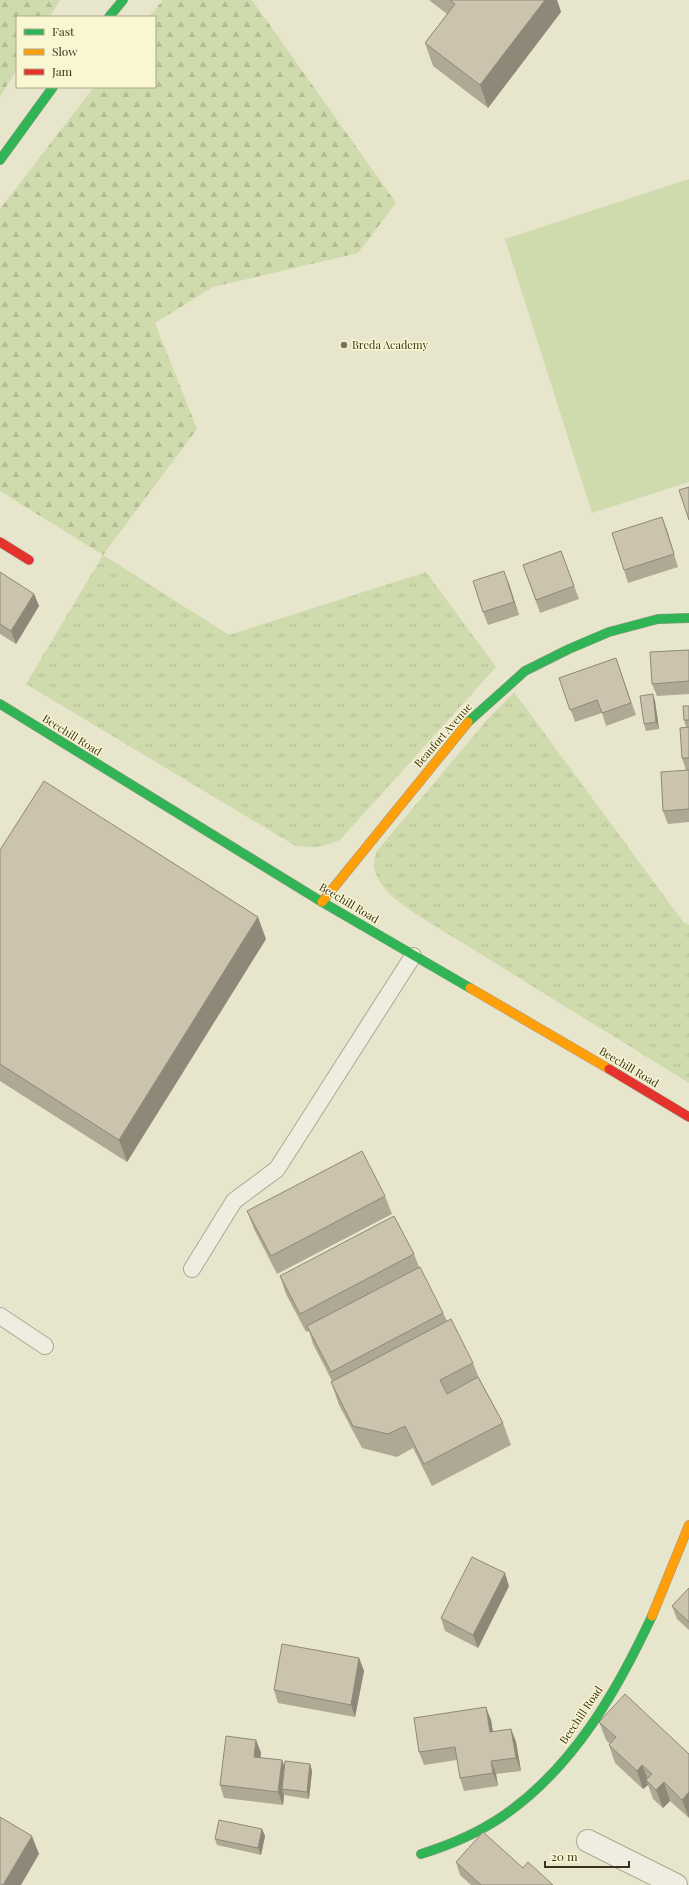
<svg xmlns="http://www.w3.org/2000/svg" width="689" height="1885" font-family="'Playfair Display',serif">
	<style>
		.grass { fill: url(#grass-tufts) }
		.forest { fill: url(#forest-firs) }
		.garden { fill: #d0dbad }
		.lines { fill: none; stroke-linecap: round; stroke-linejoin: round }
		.lane-casing { stroke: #aca896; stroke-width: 18 }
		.street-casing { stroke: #aca896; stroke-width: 24 }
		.fast-casing { stroke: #9c9886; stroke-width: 10 }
		.slow-casing { stroke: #9c9886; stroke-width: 10 }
		.jam-casing { stroke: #9c9886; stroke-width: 10 }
		.lane { stroke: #efeddf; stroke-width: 16 }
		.street { stroke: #efeddf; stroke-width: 22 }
		.fast { stroke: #30b455; stroke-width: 9 }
		.slow { stroke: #ff9f0a; stroke-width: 9 }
		.jam { stroke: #e5322d; stroke-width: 9 }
		.wall { fill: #afa895 }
		.shaded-wall { fill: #8e8879 }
		.building { fill: #cbc3ad; stroke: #8e8879 }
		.poi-dot { fill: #78715a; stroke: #f9f6d2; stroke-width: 1.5 }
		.labels { text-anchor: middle; stroke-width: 3; stroke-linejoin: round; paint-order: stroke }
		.poi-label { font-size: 11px; fill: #3c321c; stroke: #f9f6d2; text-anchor: start }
		.street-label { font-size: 11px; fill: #3c321c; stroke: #f9f6d2 }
	</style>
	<defs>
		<pattern id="grass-tufts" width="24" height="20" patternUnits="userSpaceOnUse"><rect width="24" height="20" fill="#d0dbad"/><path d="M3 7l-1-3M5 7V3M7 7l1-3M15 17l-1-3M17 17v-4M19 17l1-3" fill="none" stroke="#b4bc94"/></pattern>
		<pattern id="forest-firs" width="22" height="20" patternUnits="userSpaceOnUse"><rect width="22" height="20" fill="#d0dbad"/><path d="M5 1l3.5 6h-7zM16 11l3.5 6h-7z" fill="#b4bc94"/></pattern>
	</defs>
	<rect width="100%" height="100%" fill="#e7e5cc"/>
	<g class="grass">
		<path d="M103 555 229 635 426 572 496 667 340 840C322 847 314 849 294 845L26 684Z"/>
		<path d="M514 692 684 923 689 925V1083L414 913C398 901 379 889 374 868 373 864 375 857 376 852L487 720Z"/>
	</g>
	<g class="forest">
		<path d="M0 0H60L50 17H17V69L0 97Z"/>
		<path d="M163 0H252L396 203 358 253 213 287 155 323 197 429 103 555 0 491V209L94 87H155V17H149Z"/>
	</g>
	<path class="garden" d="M689 179V482L592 513 505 239Z"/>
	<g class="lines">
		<g class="lane-casing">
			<g id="lane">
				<path d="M192 1269 234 1201 277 1169 413 956"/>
				<path d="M0 1316 45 1346"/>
			</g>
		</g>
		<g class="street-casing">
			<path id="street" d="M588 1841 676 1885"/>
		</g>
		<g class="fast-casing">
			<g id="fast">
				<path d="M109 17 123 0"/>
				<path d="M0 160 53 87"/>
				<path d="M0 704 322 902 470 988"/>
				<path d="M468 722 525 671 569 649 609 632 658 619 689 618"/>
				<path d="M421 1854C450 1845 478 1833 503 1816 573 1768 617 1691 652 1616"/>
			</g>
		</g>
		<g class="slow-casing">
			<g id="slow">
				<path d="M322 902 468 722"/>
				<path d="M470 988 609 1069"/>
				<path d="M652 1616 689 1525"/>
			</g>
		</g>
		<g class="jam-casing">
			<g id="jam">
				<path d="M0 542 29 560"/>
				<path d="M609 1069 689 1117"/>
			</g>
		</g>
		<use href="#lane" class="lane"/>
		<use href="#street" class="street"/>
		<use href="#fast" class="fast"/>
		<use href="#slow" class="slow"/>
		<use href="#jam" class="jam"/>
	</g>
	<g class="wall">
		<path d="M429 0H557L561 12 488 108 433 66 425 43 447 14Z"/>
		<path d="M662 517 678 567 628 583 624 570Z"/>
		<path d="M561 551 579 599 540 613 523 565Z"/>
		<path d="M0 572 34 594 39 606 16 644 0 634Z"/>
		<path d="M509 584 519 615 488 625 483 612Z"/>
		<path d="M689 650V694L657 696 652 684Z"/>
		<path d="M616 658 636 715 606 726 602 713 575 722 559 678Z"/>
		<path d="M655 701 659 729 646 731 644 724Z"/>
		<path d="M689 706V727H686L684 720Z"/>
		<path d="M689 727V822L668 824 663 811 686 770 682 758Z"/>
		<path d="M0 850 266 939 127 1162 0 1081Z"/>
		<path d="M385 1196 392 1214 277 1274 254 1229 247 1211Z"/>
		<path d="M414 1254 419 1267 443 1313 447 1321 473 1363 479 1378 503 1423 511 1445 432 1486 413 1448 397 1457 362 1448 339 1405 331 1382 332 1381 313 1344 309 1331 306 1332 286 1294 280 1276Z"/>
		<path d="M509 1586 478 1648 445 1631 441 1618Z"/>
		<path d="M689 1588V1630L677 1619 672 1606Z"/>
		<path d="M359 1658 364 1671 355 1717 278 1703 274 1690Z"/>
		<path d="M491 1720 493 1732 511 1729 516 1742 521 1771 496 1774 498 1786 464 1791 460 1778 457 1760 424 1765 419 1752Z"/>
		<path d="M599 1722 689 1754V1818L670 1801 663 1808 653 1799 648 1785 643 1789 615 1763 609 1745 610 1744 606 1740Z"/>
		<path d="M256 1740 261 1753 260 1758 282 1760 284 1767 310 1764 312 1771 309 1799 284 1795 283 1805 224 1798 220 1785Z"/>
		<path d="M262 1829 265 1836 261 1855 217 1845 215 1839Z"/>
		<path d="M456 1862 523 1868 553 1885H471L460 1875Z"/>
	</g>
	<g class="shaded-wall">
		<path d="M545 0H557L561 12 488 108 480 85Z"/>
		<path d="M662 517 667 530 678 567 674 554Z"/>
		<path d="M504 571 509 584 519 615 514 602Z"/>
		<path d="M34 594 39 606 16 644 11 631Z"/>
		<path d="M653 694 655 701 659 729 656 722Z"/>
		<path d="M258 917 266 939 127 1162 119 1140Z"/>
		<path d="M505 1573 509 1586 478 1648 473 1635Z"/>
		<path d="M359 1658 364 1671 355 1717 351 1705Z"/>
		<path d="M486 1707 491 1720 495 1745 490 1732Z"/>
		<path d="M511 1729 516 1742 521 1771 516 1758Z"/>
		<path d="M256 1740 261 1753 259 1770 254 1757Z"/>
		<path d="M282 1760 287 1773 282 1789 284 1795 283 1805 278 1792Z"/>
		<path d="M491 1761 496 1774 498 1786 493 1773Z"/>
		<path d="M310 1764 312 1771 309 1799 307 1792Z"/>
		<path d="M642 1765 649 1782 646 1780 648 1785 643 1789 637 1771Z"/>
		<path d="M664 1782 670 1801 663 1808 656 1790Z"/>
		<path d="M689 1792V1818L682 1800Z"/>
		<path d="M262 1829 265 1836 261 1855 258 1848Z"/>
		<path d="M32 1836 39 1854 21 1885H3Z"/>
	</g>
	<g class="building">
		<path d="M450 0H545L480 85 425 43 455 4Z"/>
		<path d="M689 487V520L679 490Z"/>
		<path d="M662 517 674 554 624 570 612 533Z"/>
		<path d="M561 551 574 586 536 600 523 565Z"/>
		<path d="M504 571 514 602 483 612 473 581Z"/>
		<path d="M0 572 34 594 11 631 0 624Z"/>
		<path d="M689 650V681L652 684 650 652Z"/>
		<path d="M616 658 631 703 602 713 597 700 570 710 559 678Z"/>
		<path d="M653 694 656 722 644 724 640 696Z"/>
		<path d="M683 706H689V720H684Z"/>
		<path d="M689 727V758H682L680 728Z"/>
		<path d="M689 770V809L663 811 661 772Z"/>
		<path d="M44 781 258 917 119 1140 0 1064V850Z"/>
		<path d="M362 1151 385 1196 271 1256 247 1211Z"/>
		<path d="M394 1216 414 1254 300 1314 280 1276Z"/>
		<path d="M420 1267 443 1313 331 1372 307 1326Z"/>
		<path d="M451 1319 473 1363 440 1380 447 1394 478 1377 503 1423 424 1464 405 1426 388 1434 353 1426 331 1382Z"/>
		<path d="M472 1557 505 1573 473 1635 441 1618Z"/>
		<path d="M689 1588V1622L672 1606Z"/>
		<path d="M282 1644 359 1658 351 1705 274 1690Z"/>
		<path d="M625 1694 689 1754V1792L682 1800 664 1782 656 1790 646 1780 652 1774 642 1765 637 1771 609 1745 616 1737 599 1722Z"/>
		<path d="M486 1707 490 1732 511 1729 516 1758 491 1761 493 1773 460 1778 455 1747 419 1752 414 1718Z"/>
		<path d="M226 1736 256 1740 254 1757 282 1760 278 1792 220 1785Z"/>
		<path d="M285 1761 310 1764 307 1792 282 1789Z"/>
		<path d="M0 1817 32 1836 3 1885 0 1884Z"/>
		<path d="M219 1820 262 1829 258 1848 215 1839Z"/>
		<path d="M483 1832 523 1868 528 1862 553 1885H481L456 1862Z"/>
	</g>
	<circle class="poi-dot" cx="344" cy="345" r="4"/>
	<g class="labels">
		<g class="poi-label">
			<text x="352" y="349">Breda Academy</text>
		</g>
		<g class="street-label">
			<text transform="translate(72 735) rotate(32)" y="4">Beechill Road</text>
			<text transform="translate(443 735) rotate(-49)" y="4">Beaufort Avenue</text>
			<text transform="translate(349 903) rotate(31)" y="4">Beechill Road</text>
			<text transform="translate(629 1067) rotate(31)" y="4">Beechill Road</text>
			<text transform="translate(581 1715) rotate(-56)" y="4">Beechill Road</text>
		</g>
	</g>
	<rect x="16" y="16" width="140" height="72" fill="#f9f6d2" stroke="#ada889"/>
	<rect x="24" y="29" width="20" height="6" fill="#30b455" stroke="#ada889"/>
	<text x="52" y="36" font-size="12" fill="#3c321c">Fast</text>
	<rect x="24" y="49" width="20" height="6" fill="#ff9f0a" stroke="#ada889"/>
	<text x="52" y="56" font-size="12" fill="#3c321c">Slow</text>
	<rect x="24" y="69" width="20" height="6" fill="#e5322d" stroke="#ada889"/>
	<text x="52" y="76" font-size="12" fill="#3c321c">Jam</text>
	<path d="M545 1861v6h84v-6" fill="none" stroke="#3c321c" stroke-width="2"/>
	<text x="551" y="1861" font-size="12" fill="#3c321c" stroke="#f9f6d2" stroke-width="3" paint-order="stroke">20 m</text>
</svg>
